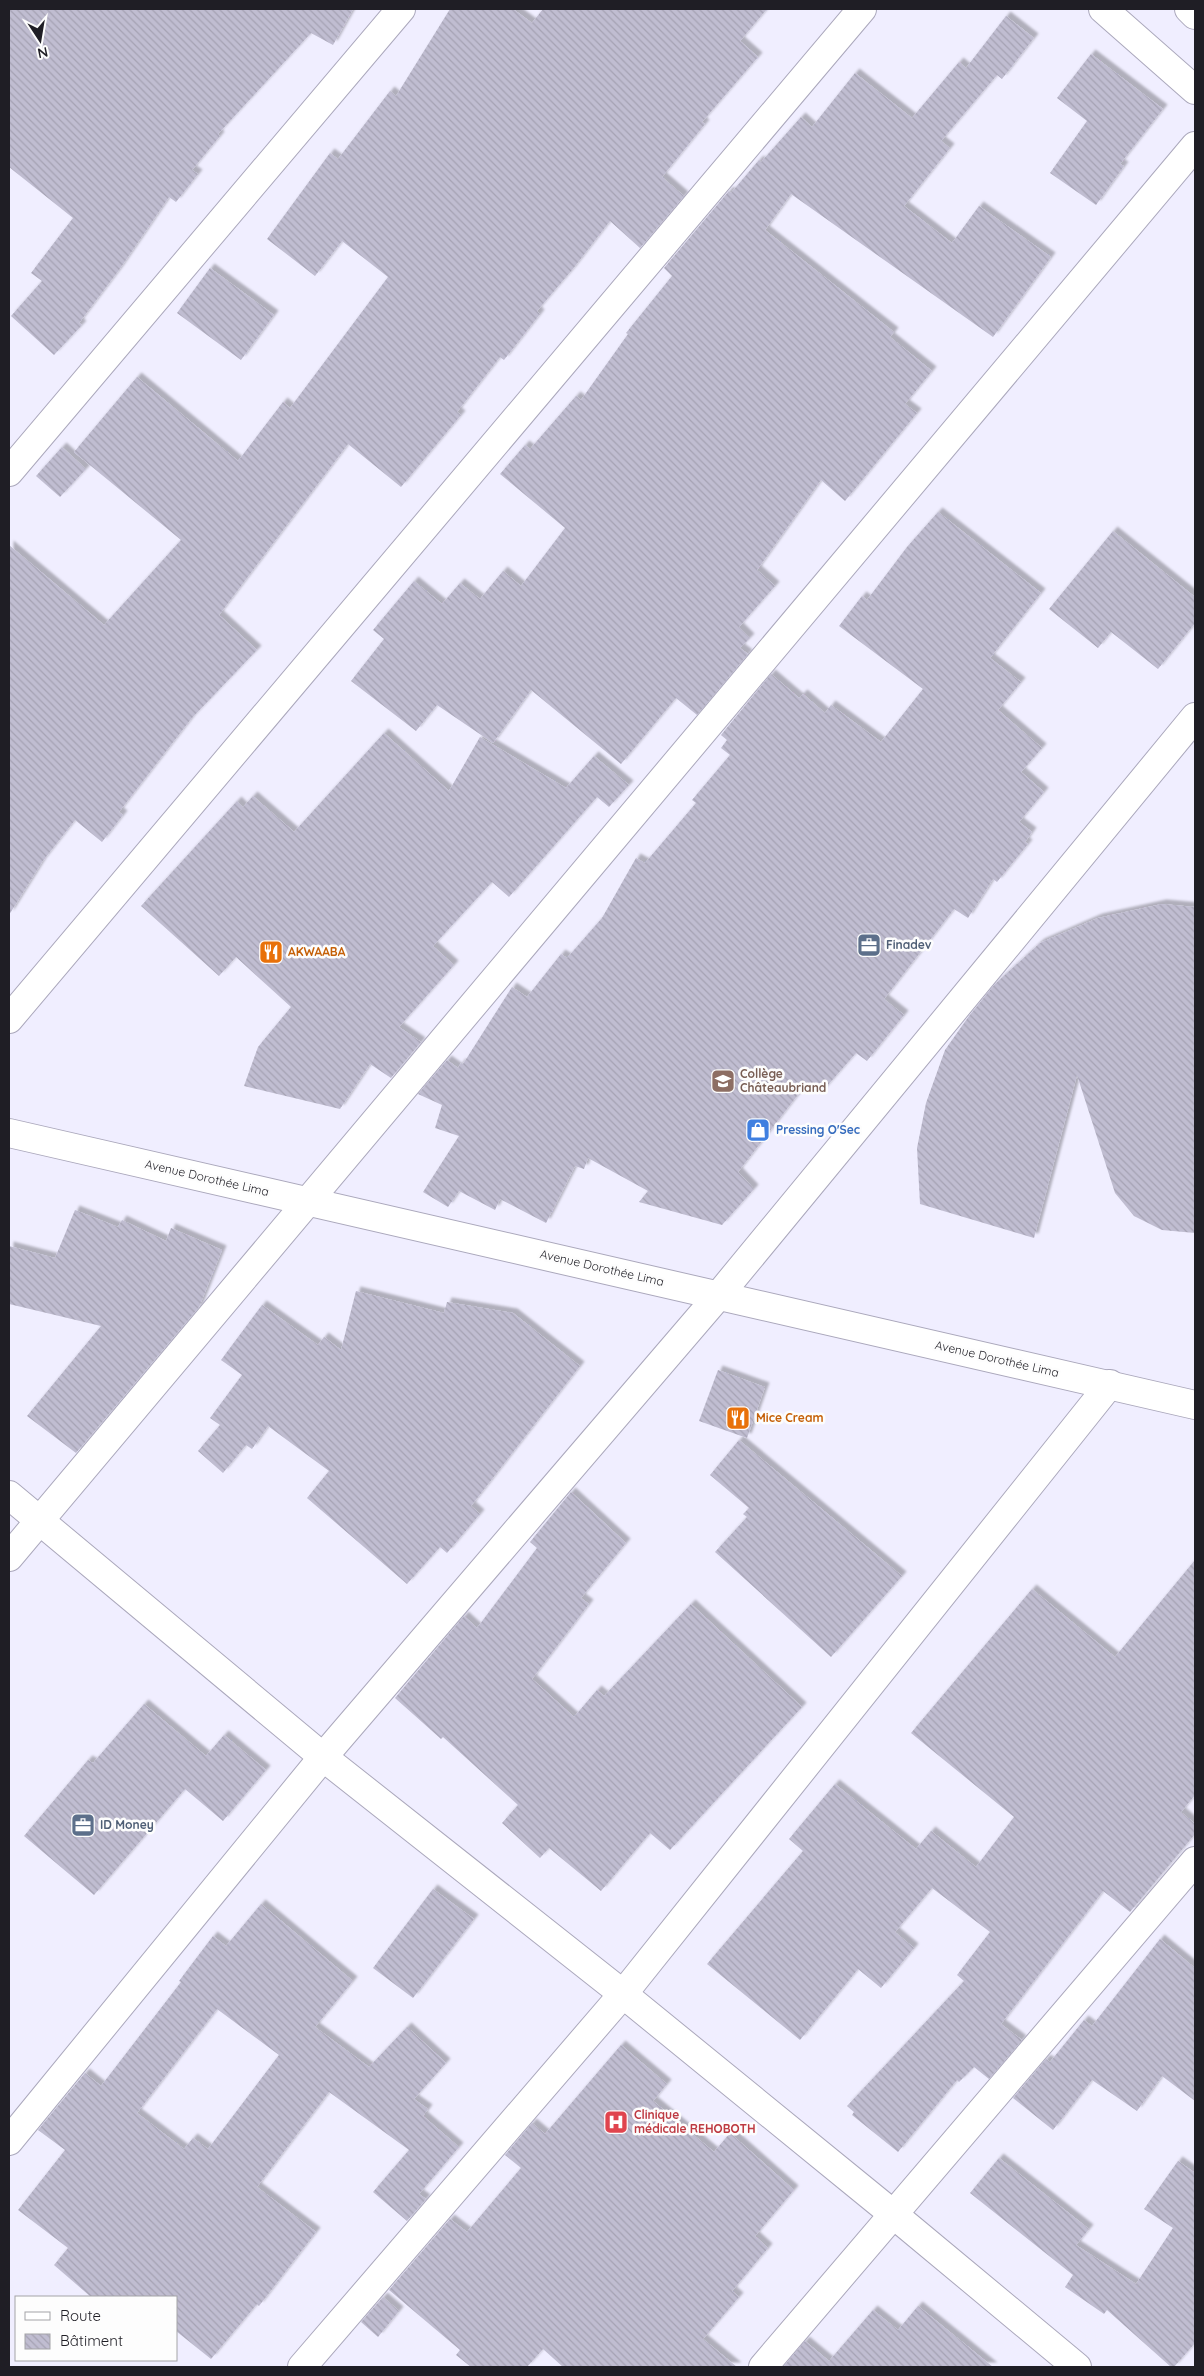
<svg xmlns="http://www.w3.org/2000/svg" width="1204" height="2376" font-family="Quicksand,sans-serif">
	<style>
		.building { fill: url(#building-back-hatch); fill-rule: evenodd; filter: url(#shadow) }
		.lines { fill: none; stroke-linecap: round; stroke-linejoin: round }
		.street-casing { stroke: #aba8bc; stroke-width: 30 }
		.secondary-casing { stroke: #aba8bc; stroke-width: 30 }
		.street { stroke: #fff; stroke-width: 28 }
		.secondary { stroke: #fff; stroke-width: 28 }
		.labels { text-anchor: middle; stroke-width: 5; stroke-linejoin: round; paint-order: stroke }
		.service-label { font-size: 12px; font-weight: bold; fill: #4e5e75; stroke: #fdfdfd; text-anchor: start }
		.food-label { font-size: 12px; font-weight: bold; fill: #c56008; stroke: #fdfdfd; text-anchor: start }
		.education-label { font-size: 12px; font-weight: bold; fill: #785e54; stroke: #fdfdfd; text-anchor: start }
		.shop-label { font-size: 12px; font-weight: bold; fill: #366cbe; stroke: #fdfdfd; text-anchor: start }
		.street-label { font-size: 12px; fill: #1f1e25; stroke: #fdfdfd }
		.health-label { font-size: 12px; font-weight: bold; fill: #be3a42; stroke: #fdfdfd; text-anchor: start }
	</style>
	<defs>
		<pattern id="building-back-hatch" width="6" height="6" patternUnits="userSpaceOnUse" patternTransform="scale(1.25)"><rect width="6" height="6" fill="#c0bdd1"/><path d="M-1 5l2 2M0 0l6 6M5-1l2 2" fill="none" stroke="#a5a2b3"/></pattern>
		<filter id="shadow"><feDropShadow dx="4.5" dy="-4.5" stdDeviation="1" flood-color="#0004"/></filter>
	</defs>
	<rect width="100%" height="100%" fill="#f0eeff"/>
	<g class="building">
		<path d="M9 9H353L333 45 311 33 218 134 220 136 192 170 198 174 176 202 169 197 119 270 79 323 82 325 54 355 11 316 42 281 31 273 73 218 9 167Z"/>
		<path d="M450 9H513L532 23 543 9H767L740 41 758 57 702 122 705 124 662 177 684 196 640 248 610 221 572 270 537 311 540 314 504 360 500 357 457 412 461 415 401 487 348 444 219 615 257 650 191 719 119 812 123 815 102 842 75 820 42 862 9 915V545L104 625 181 540 74 452 137 377 238 461 283 402 290 408 388 277 342 241 315 276 267 239 330 153 338 159 390 91 396 96Z"/>
		<path d="M1006 16 1034 38 1002 79 997 75 941 141 950 148 904 206 952 243 979 206 1051 257 993 337 791 194 765 230 894 332 890 337 932 371 905 404 917 413 845 501 821 480 757 570 775 586 739 627 750 638 740 648 748 654 697 715 676 698 621 764 531 690 493 743 437 705 416 731 351 681 384 639 373 630 414 581 442 604 460 583 480 599 503 571 521 586 565 528 500 474 525 445 530 449 576 396 581 400 628 334 626 333 672 276 664 268 729 191 731 193 759 160 761 162 801 117 812 127 855 73 912 118 959 62 966 68Z"/>
		<path d="M1091 54 1163 109 1120 164 1124 166 1096 205 1050 173 1087 121 1057 98Z"/>
		<path d="M210 268 274 315 241 360 177 313Z"/>
		<path d="M62 447 86 469 60 497 36 476Z"/>
		<path d="M938 512 1041 593 990 658 1021 682 998 710 1042 748 1021 772 1044 792 1019 822 1032 832 1025 842 1028 844 997 882 993 879 968 918 954 909 884 999 904 1015 867 1061 856 1053 820 1094 807 1083 738 1172 754 1189 722 1225 639 1202 648 1191 588 1158 584 1169 575 1166 546 1223 500 1199 495 1210 459 1191 448 1207 423 1192 459 1136 435 1128 442 1105 418 1094 447 1060 458 1068 461 1063 463 1064 512 987 527 997 561 954 567 958 602 918 636 858 645 863 696 803 692 800 730 755 721 748 727 740 721 735 771 674 799 698 803 694 825 713 831 705 881 742 923 689 839 626 862 596 867 600 907 547Z"/>
		<path d="M1113 531 1195 597V623L1158 669 1111 632 1098 648 1049 609Z"/>
		<path d="M384 733 449 791 480 737 566 788 594 756 629 785 609 807 597 797 509 897 492 882 433 946 454 965 399 1027 421 1042 391 1078 370 1064 340 1109 244 1086 258 1047 291 1007 236 957 219 976 141 906 237 801 243 807 253 796 294 832Z"/>
		<path d="M1162 904 1195 907V1233L1162 1230 1134 1216 1115 1193 1077 1075 1034 1238 920 1204 917 1148 926 1103 945 1050 969 1016 994 985 1040 943 1098 918Z"/>
		<path d="M75 1210 118 1227 122 1220 166 1241 171 1228 222 1250 199 1307 76 1453 27 1416 101 1326 9 1304V1246L55 1258Z"/>
		<path d="M356 1291 444 1313 447 1302 513 1313 580 1366 471 1506 480 1514 447 1553 440 1547 407 1584 307 1498 329 1471 268 1426 252 1449 246 1445 223 1473 198 1451 220 1425 210 1418 242 1375 221 1360 262 1305 318 1345 324 1337 341 1350Z"/>
		<path d="M718 1370 765 1387 747 1438 699 1421Z"/>
		<path d="M739 1440 902 1576 831 1657 715 1552 747 1517 743 1514 749 1508 710 1475Z"/>
		<path d="M571 1492 626 1543 581 1598 589 1604 532 1679 574 1717 597 1690 604 1696 691 1604 802 1707 670 1850 650 1833 601 1891 549 1848 540 1858 502 1823 518 1805 443 1737 441 1739 395 1698 464 1616 477 1628 537 1548 530 1542Z"/>
		<path d="M1195 1560V1795L1181 1812 1195 1824V1834L1130 1912 1103 1891 1001 2024 1022 2040 989 2079 974 2067 959 2082 957 2080 898 2152 852 2115 854 2112 847 2106 964 1981 957 1975 990 1932 932 1888 895 1932 914 1948 881 1988 858 1969 800 2040 707 1964 803 1851 789 1839 835 1784 916 1849 931 1831 976 1867 1014 1817 911 1733 1032 1589 1115 1657Z"/>
		<path d="M144 1704 206 1756 224 1735 266 1770 223 1821 185 1789 94 1895 24 1836 88 1760 93 1763Z"/>
		<path d="M433 1889 474 1919 413 1998 373 1968Z"/>
		<path d="M261 1904 353 1981 315 2027 369 2067 407 2027 446 2063 414 2099 428 2109 423 2116 459 2147 419 2194 426 2199 407 2221 373 2192 409 2150 329 2092 257 2187 316 2232 259 2306 257 2304 211 2359 176 2331V2297H91L54 2265 68 2248 18 2210 65 2150 38 2130 85 2073 101 2086 181 1982 179 1981 213 1936 226 1946ZM217 2009 279 2055 208 2149 193 2138 184 2149 137 2113Z"/>
		<path d="M1160 1939 1195 1968V2101L1162 2076 1137 2111 1092 2080 1053 2130 1013 2098 1046 2059 1050 2062 1084 2020 1092 2026Z"/>
		<path d="M621 2045 667 2084 653 2101 714 2152 730 2133 794 2190 755 2236 768 2248 732 2291 739 2297 703 2339 737 2367H563L543 2349 527 2367H471L456 2355 460 2350 389 2290 450 2219 467 2232 521 2168 505 2155 532 2123 545 2134Z"/>
		<path d="M999 2158 1089 2229 1076 2245 1136 2284 1173 2228 1144 2209 1178 2161 1195 2173V2343L1174 2367H1171L1107 2310 1104 2314 1065 2287 1073 2275 970 2193Z"/>
		<path d="M383 2297 399 2311 378 2337 361 2322Z"/>
		<path d="M918 2306 993 2367H783L805 2341 829 2361 873 2310 898 2330Z"/>
	</g>
	<g class="lines">
		<g class="street-casing">
			<g id="street">
				<path d="M9 472 401 9"/>
				<path d="M9 1019 862 9"/>
				<path d="M9 1495 323 1757 623 1994 893 2214 1077 2367"/>
				<path d="M9 1557 1195 146"/>
				<path d="M9 2141 323 1757 719 1295 1195 717"/>
				<path d="M302 2367 623 1994 1110 1384"/>
				<path d="M763 2367 1195 1861"/>
			</g>
		</g>
		<g class="secondary-casing">
			<g id="secondary">
				<path d="M1103 9 1195 90"/>
				<path d="M1189 9 1195 15"/>
				<path d="M9 1133 1195 1405"/>
			</g>
		</g>
		<use href="#street" class="street"/>
		<use href="#secondary" class="secondary"/>
	</g>
	<defs>
		<g id="office-square" transform="scale(1.25)"><rect x="-9" y="-9" width="18" height="18" rx="4" fill="#5c6f8a" stroke="#fdfdfd"/><path d="M-6-3h4V-5.5h4V-3h4V5H-6ZM-1-4.5V-3h2v-1.5ZM-6 0V1H6V0Z" fill="#fff"/></g>
		<g id="restaurant-square" transform="scale(1.25)"><rect x="-9" y="-9" width="18" height="18" rx="4" fill="#e8710a" stroke="#fdfdfd"/><path d="M-5-6h1v4h1v-4h1v4h1v-4h1v5L-1.5 .5V6h-2V.5L-5-1ZM5-6V6H3V1.5H1.5Q1.5-4 5-6Z" fill="#fff"/></g>
		<g id="school-square" transform="scale(1.25)"><rect x="-9" y="-9" width="18" height="18" rx="4" fill="#8d6e63" stroke="#fdfdfd"/><path d="M0-5L7-2L0 1L-7-2ZM-4 1L0 2.5L4 1V4Q0 6-4 4Z" fill="#fff"/></g>
		<g id="shop-square" transform="scale(1.25)"><rect x="-9" y="-9" width="18" height="18" rx="4" fill="#3f7fe0" stroke="#fdfdfd"/><path d="M-5-2.5h2.3a2.7 3.5 0 0 1 5.4 0H5L5.5 6h-11ZM-1.5-2.5h3a1.5 2.3 0 0 0-3 0Z" fill="#fff"/></g>
		<g id="hospital-square" transform="scale(1.25)"><rect x="-9" y="-9" width="18" height="18" rx="4" fill="#e0444e" stroke="#fdfdfd"/><path d="M-5-5h3v3.5h4V-5h3V5h-3V1.5h-4V5h-3Z" fill="#fff"/></g>
	</defs>
	<g fill-rule="evenodd">
		<use href="#office-square" x="869" y="945"/>
		<use href="#restaurant-square" x="271" y="952"/>
		<use href="#school-square" x="723" y="1081"/>
		<use href="#shop-square" x="758" y="1130"/>
		<use href="#restaurant-square" x="738" y="1418"/>
		<use href="#office-square" x="83" y="1825"/>
		<use href="#hospital-square" x="616" y="2122"/>
	</g>
	<g class="labels">
		<g class="service-label">
			<text x="886" y="949">Finadev</text>
			<text x="100" y="1829">ID Money</text>
		</g>
		<g class="food-label">
			<text x="288" y="956">AKWAABA</text>
			<text x="756" y="1422">Mice Cream</text>
		</g>
		<g class="education-label">
			<text x="740" y="1078">Collège<tspan x="740" dy="14">Châteaubriand</tspan></text>
		</g>
		<g class="shop-label">
			<text x="776" y="1134">Pressing O'Sec</text>
		</g>
		<g class="street-label">
			<text transform="translate(207 1178) rotate(13)" y="4">Avenue Dorothée Lima</text>
			<text transform="translate(602 1268) rotate(13)" y="4">Avenue Dorothée Lima</text>
			<text transform="translate(997 1359) rotate(13)" y="4">Avenue Dorothée Lima</text>
		</g>
		<g class="health-label">
			<text x="634" y="2119">Clinique<tspan x="634" dy="14">médicale REHOBOTH</tspan></text>
		</g>
	</g>
	<rect width="1204" height="2376" fill="none" stroke="#1f1e25" stroke-width="20"/>
	<rect x="15" y="2296" width="162" height="65" fill="#fdfdfd" stroke="#a4a4a7"/>
	<rect x="25" y="2312" width="25" height="8" fill="#ffffff" stroke="#a4a4a7"/>
	<text x="60" y="2321" font-size="15" fill="#1f1e25">Route</text>
	<rect x="25" y="2334" width="25" height="15" fill="url(#building-back-hatch)" stroke="#a4a4a7"/>
	<text x="60" y="2346" font-size="15" fill="#1f1e25">Bâtiment</text>
	<g transform="translate(40 40) rotate(168)" stroke="#fdfdfd" stroke-width="4" paint-order="stroke">
	<path d="M0-4L9 19L0 12L-9 19Z" fill="#1f1e25"/>
	<text y="-8" font-size="14" font-weight="bold" text-anchor="middle" fill="#1f1e25">N</text>
	</g>
</svg>
